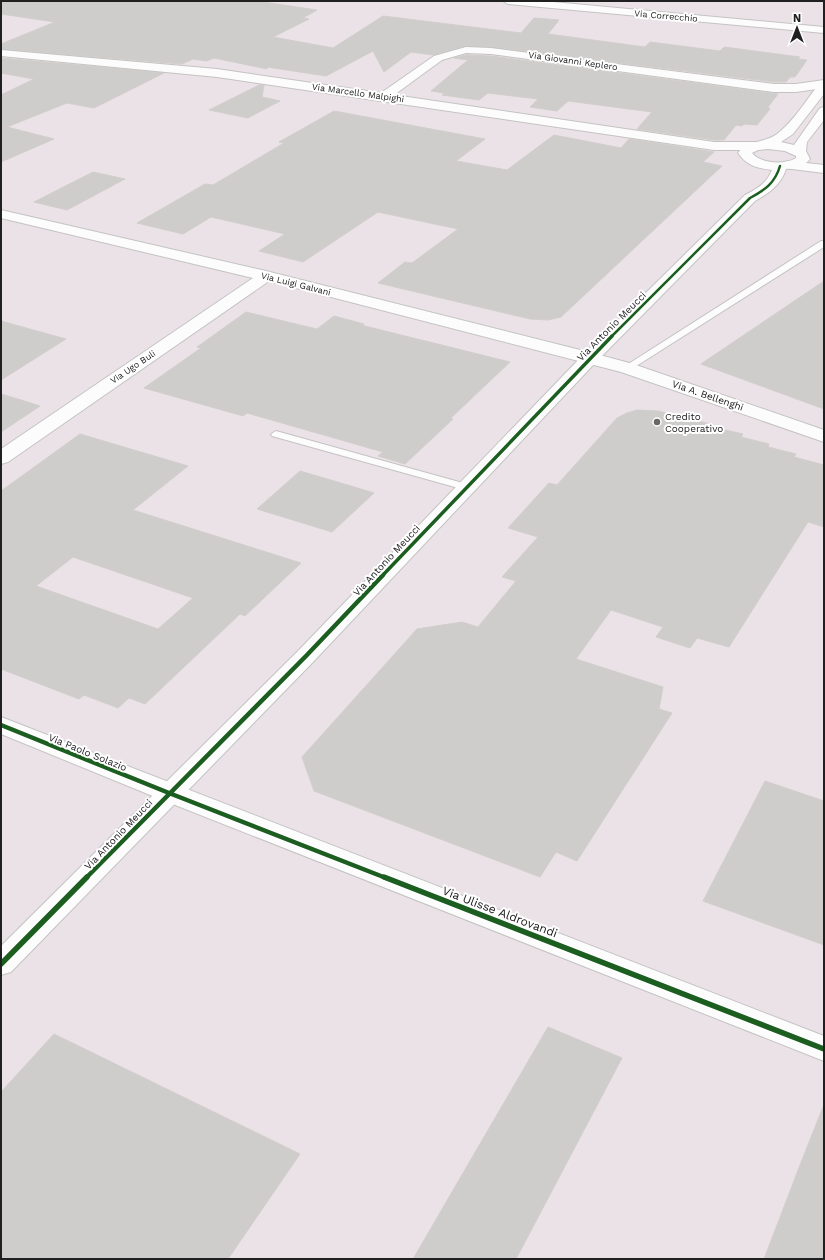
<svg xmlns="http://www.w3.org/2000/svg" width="825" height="1260" font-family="'Work Sans',sans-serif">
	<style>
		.industrial { fill: #ebe2e8 }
		.building { fill: #cfcdcb; stroke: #d1cecb; fill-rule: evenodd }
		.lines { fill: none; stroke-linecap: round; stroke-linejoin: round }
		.service-casing { stroke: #c4c3c2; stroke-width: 2 }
		.minor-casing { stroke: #c4c3c2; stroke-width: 2 }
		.tertiary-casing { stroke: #c4c3c2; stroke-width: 2 }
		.service { fill: #fcfcfc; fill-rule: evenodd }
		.minor { fill: #fcfcfc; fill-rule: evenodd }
		.tertiary { fill: #fcfcfc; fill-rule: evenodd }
		.cycleway-far3-casing { stroke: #fff; stroke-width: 4 }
		.cycleway-far2-casing { stroke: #fff; stroke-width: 5.5 }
		.cycleway-far1-casing { stroke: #fff; stroke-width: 7 }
		.cycleway-casing { stroke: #fff; stroke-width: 8 }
		.cycleway-far3 { stroke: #1b5e20; stroke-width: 2.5 }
		.cycleway-far2 { stroke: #1b5e20; stroke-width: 3.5 }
		.cycleway-far1 { stroke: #1b5e20; stroke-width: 4.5 }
		.cycleway { stroke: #1b5e20; stroke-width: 5.5 }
		.poi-dot { fill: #686767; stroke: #fff; stroke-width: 1.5 }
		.labels { text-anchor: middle; stroke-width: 4; stroke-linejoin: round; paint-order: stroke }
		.far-street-label { font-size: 9px; fill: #202020; stroke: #fff }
		.street-label { font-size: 10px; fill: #202020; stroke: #fff }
		.poi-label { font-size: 10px; fill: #202020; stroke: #fff; text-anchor: start }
		.near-street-label { font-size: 12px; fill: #202020; stroke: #fff }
	</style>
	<rect width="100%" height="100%" fill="#eeecea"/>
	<rect class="industrial" x="1" y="1" width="823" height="1258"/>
	<g class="building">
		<path d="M1 1H256L317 10 303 18 309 19 273 37 333 48 383 16 521 33 534 18 559 20 548 34 645 47 650 42 720 51 724 47 800 57 798 59 807 60 795 77H790L786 82H774L491 47 466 46 433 55 411 52 384 72 373 51 326 76 267 67V69L214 58 206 61 193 59 182 64 1 49V44L55 22 1 14Z"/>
		<path d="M466 55 491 56 778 94 768 107 770 109 757 125 744 124 742 126 736 125 724 140H714L637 129 652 112 568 101 557 111 530 107 538 99 488 93 479 100 442 95 444 93 431 91 468 60 454 58Z"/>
		<path d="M1 58 164 73 94 108 67 103 7 127 54 139 1 162V95L34 79 1 73Z"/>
		<path d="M259 85H264L262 97 280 101 248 118 209 110Z"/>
		<path d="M334 111 485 139 456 161 507 170 554 135 621 148 629 139 714 152 703 162 722 166 561 317 548 320 530 319 378 283 405 262 412 263 458 229 378 212 303 262 259 251 285 234 211 217 183 234 137 223 205 184 213 185 284 143 279 142Z"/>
		<path d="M93 172 125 179 67 210 34 202Z"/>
		<path d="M824 281V409L701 364 732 343Z"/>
		<path d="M246 312 317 329 334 316 364 324 361 325 510 362 451 418 453 419 405 464 378 456 383 452 247 413 243 416 144 388 201 348 197 347Z"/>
		<path d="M1 321 66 339 1 380Z"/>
		<path d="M1 394 21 400 40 406 1 432Z"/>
		<path d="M637 410 658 411 714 425 712 427 743 434 741 437 769 444 768 447 796 454 794 457 824 465V527L808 522 729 647 697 638 690 648 656 637 663 627 611 610 576 659 663 687 659 709 672 713 577 861 556 852 540 877 314 791 302 757 417 629 462 622 478 627 516 581 502 577 538 537 508 528 549 483 557 485 617 418 627 413Z"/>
		<path d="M80 434 188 466 133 510 301 563 245 616 240 614 145 704 129 698 118 708 84 695 79 699 1 669V491ZM73 557 193 598 158 629 36 586Z"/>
		<path d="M300 471 341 483 374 493 332 532 257 509Z"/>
		<path d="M765 781 824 801V945L703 901Z"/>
		<path d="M548 1027 622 1058 516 1259H413Z"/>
		<path d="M54 1034 300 1154 228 1259H1V1092Z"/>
		<path d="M823 1107 824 1259H764L802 1160Z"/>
	</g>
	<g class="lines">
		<g class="service-casing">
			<g id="service">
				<path d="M821 241H824V247L630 370 627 371 622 368Z"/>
				<path d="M276 431 470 485 471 487 470 489H462L272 436 271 434Z"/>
			</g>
		</g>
		<g class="minor-casing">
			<g id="minor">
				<path d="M466 47 491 48 774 84H796L824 80V88L796 92H774L491 54 466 53 442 60 394 95 714 142H757L762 143 764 146 762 149 757 150H714L217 77 1 56V50L217 69 381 93 434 56Z"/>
				<path d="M789 161 824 165V173L784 168 782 165 784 162Z"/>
				<path d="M1 210 266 271 596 354 633 364 824 430V442L621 372 269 281 8 462 1 464V449L253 278 1 218Z"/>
				<path d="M1 717 824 1036V1061L160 799 1 734Z"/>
			</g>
		</g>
		<g class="tertiary-casing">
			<g id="tertiary">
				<path d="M503 1H542L824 27V33L508 4Z"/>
				<path d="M824 82V94L793 134 781 142 794 145 820 108 824 107V120L807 142 806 151 810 159C804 167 794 168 786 169 781 185 769 193 755 201L596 362 314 661 11 972 1 975V946L298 651 584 354 745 195C757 189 767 183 772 170 757 168 747 166 738 153 747 140 765 143 777 134 794 121 806 100 820 83ZM768 149 785 151 796 156V158C785 165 761 164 752 153L758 150Z"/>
			</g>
		</g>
		<use href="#service" class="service"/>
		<use href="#minor" class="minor"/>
		<use href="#tertiary" class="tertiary"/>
		<g class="cycleway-far3-casing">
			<path id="cycleway-far3" d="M611 337 750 198C765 190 775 183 780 166"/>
		</g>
		<g class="cycleway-far2-casing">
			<path id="cycleway-far2" d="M382 576 612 336"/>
		</g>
		<g class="cycleway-far1-casing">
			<g id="cycleway-far1">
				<path d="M1 725 169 793 386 878"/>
				<path d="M86 878 306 656 383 575"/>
			</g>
		</g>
		<g class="cycleway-casing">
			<g id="cycleway">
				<path d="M384 877 824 1049"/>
				<path d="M1 964 87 877"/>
			</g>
		</g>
		<use href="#cycleway-far3" class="cycleway-far3"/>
		<use href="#cycleway-far2" class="cycleway-far2"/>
		<use href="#cycleway-far1" class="cycleway-far1"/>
		<use href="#cycleway" class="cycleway"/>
	</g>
	<circle class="poi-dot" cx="657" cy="422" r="4"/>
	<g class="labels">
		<g class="far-street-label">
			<text transform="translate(666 16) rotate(5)" y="3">Via Correcchio</text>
			<text transform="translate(573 61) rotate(8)" y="3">Via Giovanni Keplero</text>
			<text transform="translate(358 93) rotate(8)" y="3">Via Marcello Malpighi</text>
			<text transform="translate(296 284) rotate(14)" y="3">Via Luigi Galvani</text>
			<text transform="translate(133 367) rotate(-34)" y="3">Via Ugo Buli</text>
		</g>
		<g class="street-label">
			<text transform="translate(611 326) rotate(-45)" y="4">Via Antonio Meucci</text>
			<text transform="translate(708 395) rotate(19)" y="4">Via A. Bellenghi</text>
			<text transform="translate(386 560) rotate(-47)" y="4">Via Antonio Meucci</text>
			<text transform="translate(88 752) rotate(22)" y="4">Via Paolo Solazio</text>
			<text transform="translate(118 834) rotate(-46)" y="4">Via Antonio Meucci</text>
		</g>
		<g class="poi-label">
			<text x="665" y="420">Credito<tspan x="665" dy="12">Cooperativo</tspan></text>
		</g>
		<g class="near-street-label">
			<text transform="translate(500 912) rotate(21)" y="4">Via Ulisse Aldrovandi</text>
		</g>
	</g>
	<rect width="825" height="1260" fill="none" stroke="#202020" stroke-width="4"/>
	<g transform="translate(797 28)" stroke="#ffffff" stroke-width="3" paint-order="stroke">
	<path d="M0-3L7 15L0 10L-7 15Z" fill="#202020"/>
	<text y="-6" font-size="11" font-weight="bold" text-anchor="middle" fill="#202020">N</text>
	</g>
</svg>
